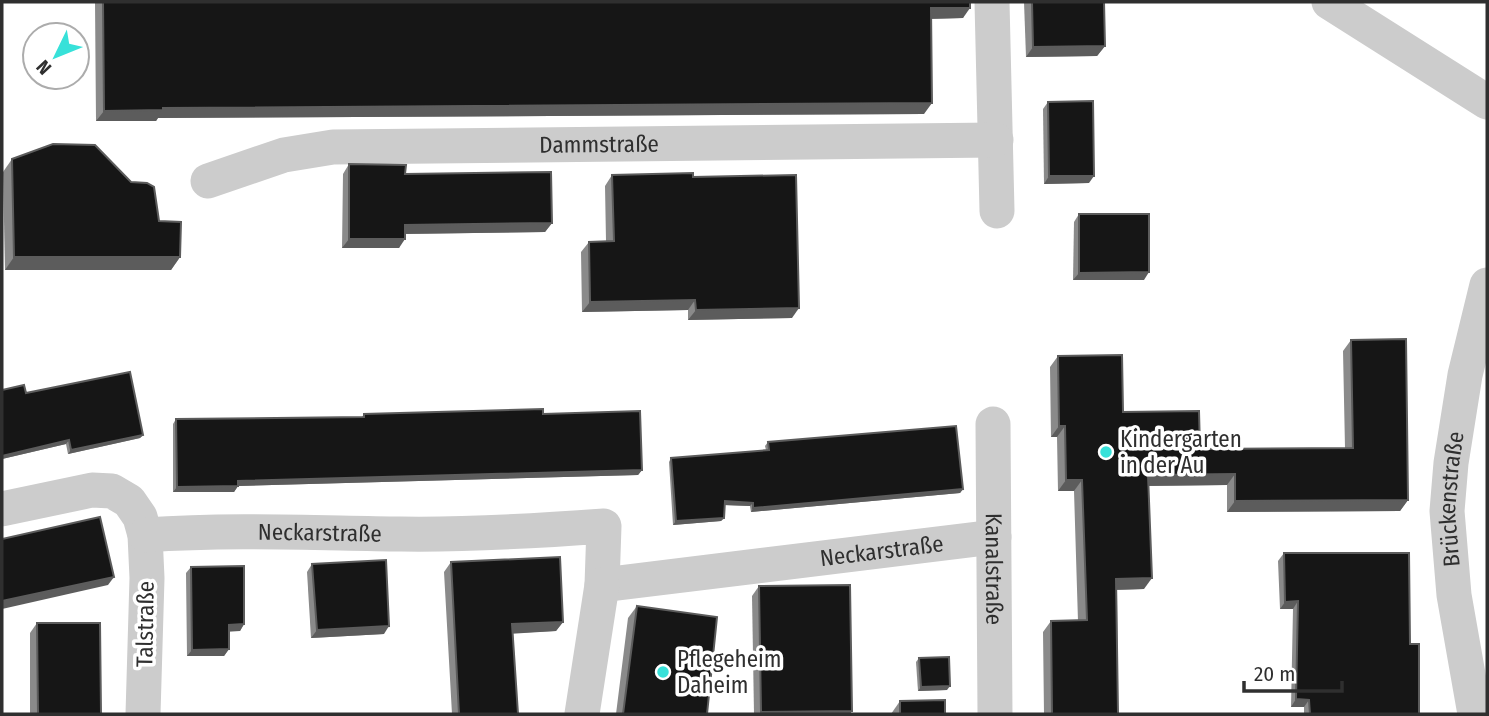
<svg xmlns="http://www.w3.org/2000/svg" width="1489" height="716" font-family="'Fira Sans Condensed',sans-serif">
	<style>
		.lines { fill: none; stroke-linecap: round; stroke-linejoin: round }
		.minor { stroke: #ccc; stroke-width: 35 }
		.wall { fill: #8a8a8a }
		.shaded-wall { fill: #5c5c5c }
		.building { fill: #161616; stroke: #5c5c5c; stroke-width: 2 }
		.poi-dot { fill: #37e1d9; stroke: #fff; stroke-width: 2.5 }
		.labels { text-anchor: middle; stroke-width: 7; stroke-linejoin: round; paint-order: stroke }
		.street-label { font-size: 23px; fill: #2f2f2f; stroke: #fff }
		.poi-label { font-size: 23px; fill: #2f2f2f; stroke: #fff; text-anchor: start }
	</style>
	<rect width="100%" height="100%" fill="#fff"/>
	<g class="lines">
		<g class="minor">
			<path d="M992 2 997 211"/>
			<path d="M1329 2 1487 102"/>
			<path id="s1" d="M208 181 284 155 333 147 996 140"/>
			<path id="s2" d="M993 424 995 714"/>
			<path d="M2 509 92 490 112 491 129 501 140 517 145 535 147 578 143 714"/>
			<path id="s3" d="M145 535C232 529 314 533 401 534 469 535 536 531 604 526L602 585 994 537"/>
			<path d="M582 714 602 585"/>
			<path id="s4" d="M1475 714 1454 595 1447 511 1451 463 1465 375 1487 285"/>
		</g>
	</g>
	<g class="wall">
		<path d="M95 2H970L963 18 931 19 924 114 158 118 156 121H96Z"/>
		<path d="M1024 2H1104L1105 46 1097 56 1026 57Z"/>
		<path d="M1048 102 1089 183 1044 184 1043 109Z"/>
		<path d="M12 159 159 221 180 257 171 270H5L3 172Z"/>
		<path d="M349 164 405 174 552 223 545 232 405 234 399 248H342L343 174Z"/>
		<path d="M612 175 693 177 792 318 688 320V310L582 312 581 252 589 242 606 241 605 186Z"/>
		<path d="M1079 214 1144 280H1073L1074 222Z"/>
		<path d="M1351 340 1408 500 1400 511 1227 512V485L1148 486 1144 589 1117 590 1118 714H1044L1043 632 1051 621H1078L1074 491H1058L1057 437H1051L1050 367 1058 356 1123 412 1200 449 1345 448 1343 351Z"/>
		<path d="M2 390 26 393 143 435 140 438 68 454 66 444 2 459Z"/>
		<path d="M364 414H543L642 470 638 475 238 486 234 492H173V424L176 419 362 417Z"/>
		<path d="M768 442 963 489 960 493 751 512 750 506 725 505 724 518 721 521 673 525 669 462 671 458 766 450 765 446Z"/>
		<path d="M1284 553 1410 644 1419 714H1304V707H1291L1293 609H1280L1278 561Z"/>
		<path d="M451 562 563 622 556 631 513 633 518 714H452L444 572Z"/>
		<path d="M312 564 384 634 311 638 307 572Z"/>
		<path d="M191 567 244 624 240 631H229V649L224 656H187L186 573Z"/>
		<path d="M759 586 852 711 850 714H754L752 596Z"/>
		<path d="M637 606 707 714H616L628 618Z"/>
		<path d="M37 623 101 714H30V633Z"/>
		<path d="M919 658 947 690 918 691 916 662Z"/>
		<path d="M900 701 945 714H891Z"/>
	</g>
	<g class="shaded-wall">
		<path d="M931 8H970L963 18 923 19Z"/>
		<path d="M1105 46 1097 56 1026 57 1033 47Z"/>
		<path d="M932 103 924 114 158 118 156 121H96L104 111 163 108Z"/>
		<path d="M1049 176H1094L1089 183 1044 184Z"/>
		<path d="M552 223 545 232 399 234 405 225Z"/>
		<path d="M349 239H405L399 248H342Z"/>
		<path d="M14 257H180L171 270H5Z"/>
		<path d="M1149 272 1144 280H1073L1079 273Z"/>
		<path d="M695 300 688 310 582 312 590 302Z"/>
		<path d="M799 308 792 318 688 320 696 310Z"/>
		<path d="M1059 426H1065L1057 437H1051Z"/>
		<path d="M143 435 140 438 68 454 71 450Z"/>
		<path d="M69 440 66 444 2 459V456Z"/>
		<path d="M642 470 638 475 238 486 234 492H173L177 487 238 481Z"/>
		<path d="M1235 474 1227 485 1140 486 1148 475Z"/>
		<path d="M1066 480H1082L1074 491H1058Z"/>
		<path d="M963 489 960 493 751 512 753 508Z"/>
		<path d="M1408 500 1400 511 1227 512 1235 501Z"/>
		<path d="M725 501 753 503 750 506 723 505Z"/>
		<path d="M724 518 721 521 673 525 676 521Z"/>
		<path d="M114 577 108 585 2 609V601Z"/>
		<path d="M1152 578 1144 589 1109 590 1116 579Z"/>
		<path d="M1298 601 1293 609H1280L1285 602Z"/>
		<path d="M563 622 556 631 506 634 512 624Z"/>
		<path d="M244 624 240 631 224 632 229 625Z"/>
		<path d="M389 626 384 634 311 638 317 630Z"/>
		<path d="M229 649 224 656H187L192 650Z"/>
		<path d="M950 686 947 690 918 691 921 687Z"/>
		<path d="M1296 699 1309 700 1304 707H1291Z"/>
		<path d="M852 711 850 714H759L761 712Z"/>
	</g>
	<g class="building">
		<path d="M103 2H970V8H931L932 103 163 108V110L104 111Z"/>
		<path d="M1032 2H1104L1105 46 1033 47Z"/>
		<path d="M1093 101 1094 176H1049L1048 102Z"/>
		<path d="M53 144 95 145 131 182 147 183 154 187 159 221 181 222 180 257H14L12 159Z"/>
		<path d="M349 164 406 165 405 174 551 172 552 223 405 225V239H349Z"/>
		<path d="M693 173V177L796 175 799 308 696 310 695 300 590 302 589 242 614 241 612 175Z"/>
		<path d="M1079 214H1149V272L1079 273Z"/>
		<path d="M1406 339 1408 500 1235 501V474L1148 475 1152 578 1116 579 1118 714H1052L1051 621 1087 620 1082 480H1066L1065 426H1059L1058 356 1122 355 1123 412 1199 411 1200 449 1353 448 1351 340Z"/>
		<path d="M130 372 143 435 71 450 69 440 2 456V390L24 385 26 393Z"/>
		<path d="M543 409V414L640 411 642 470 238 481V486L177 487 176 419 364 417V414Z"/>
		<path d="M956 426 963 489 753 508V503L725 501 724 518 676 521 671 458 769 450 768 442Z"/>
		<path d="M100 517 114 577 2 601V539Z"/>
		<path d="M1284 553H1409L1410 644H1419V714H1310L1309 700 1296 699 1298 601 1285 602Z"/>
		<path d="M560 557 563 622 512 624 518 714H459L451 562Z"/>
		<path d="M386 560 389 626 317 630 312 564Z"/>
		<path d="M244 566V624L229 625V649L192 650 191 567Z"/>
		<path d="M850 585 852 711 761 712 759 586Z"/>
		<path d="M637 606 717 617 707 714H623Z"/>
		<path d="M37 623H100L101 714H38Z"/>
		<path d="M949 657 950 686 921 687 919 658Z"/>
		<path d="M945 700V714H900V701Z"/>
	</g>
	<g class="poi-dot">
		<circle cx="1106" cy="452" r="7"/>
		<circle cx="663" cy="672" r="7"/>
	</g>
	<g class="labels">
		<g class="street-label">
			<text dy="8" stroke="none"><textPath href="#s1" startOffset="396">Dammstraße</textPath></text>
			<text dy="8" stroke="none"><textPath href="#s4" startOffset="217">Brückenstraße</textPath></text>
			<text dy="8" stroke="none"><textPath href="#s3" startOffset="175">Neckarstraße</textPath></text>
			<text dy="8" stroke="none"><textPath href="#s3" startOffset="800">Neckarstraße</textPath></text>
			<text dy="8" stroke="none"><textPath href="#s2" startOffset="145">Kanalstraße</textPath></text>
			<text transform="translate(145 624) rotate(-89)" y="8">Talstraße</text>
		</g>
		<g class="poi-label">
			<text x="1120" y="447">Kindergarten<tspan x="1120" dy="26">in der Au</tspan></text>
			<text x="677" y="667">Pflegeheim<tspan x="677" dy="26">Daheim</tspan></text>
		</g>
	</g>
	<rect width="1489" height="716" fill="none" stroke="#2f2f2f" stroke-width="7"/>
	<g transform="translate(56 56) rotate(227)"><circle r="33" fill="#ffffff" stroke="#acacac" stroke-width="2"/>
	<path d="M0-5L12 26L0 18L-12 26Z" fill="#37e1d9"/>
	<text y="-10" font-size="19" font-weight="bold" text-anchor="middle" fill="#2f2f2f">N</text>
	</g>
	<path d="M1244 681v10h98v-10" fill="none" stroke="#2f2f2f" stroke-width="3.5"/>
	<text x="1254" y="681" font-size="21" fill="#2f2f2f" stroke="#ffffff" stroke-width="5" paint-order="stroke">20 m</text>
</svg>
